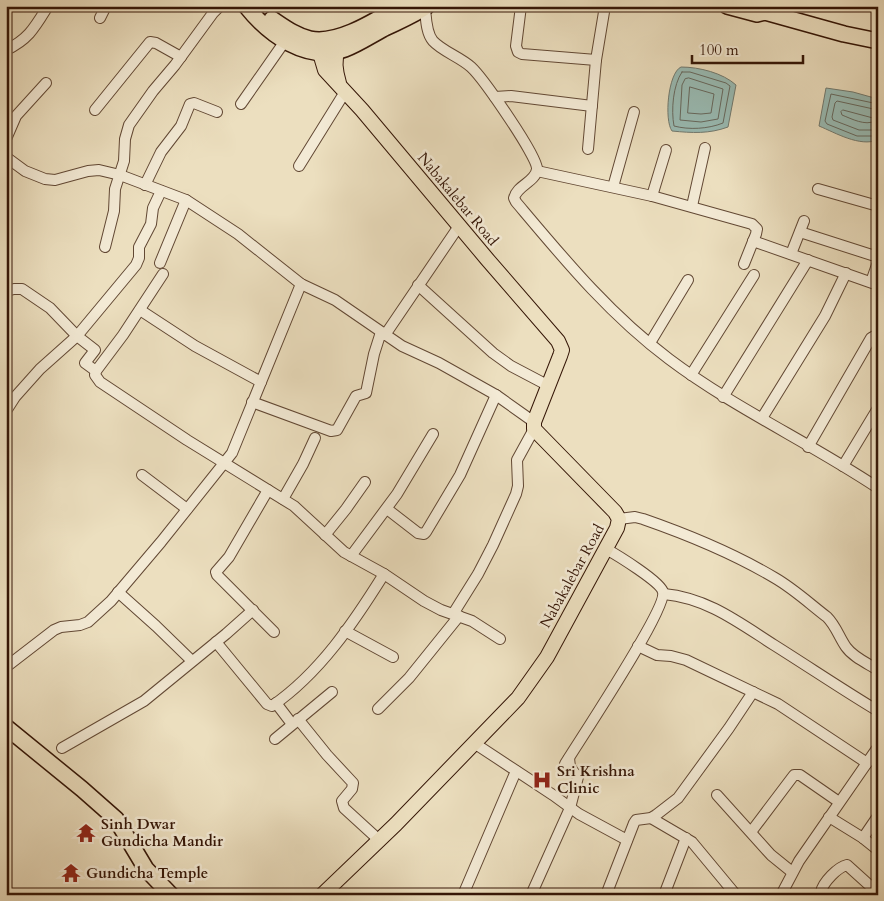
<svg xmlns="http://www.w3.org/2000/svg" width="884" height="901" font-family="Cardo,serif">
	<style>
		.water { fill: #99bcb5; stroke: #71796f }
		.lines { fill: none; stroke-linecap: round; stroke-linejoin: round }
		.shore { stroke: #66685e; stroke-width: 1 }
		.minor-casing { stroke: #624834; stroke-width: 12 }
		.major-casing { stroke: #341506; stroke-width: 16 }
		.highway-casing { stroke: #341506; stroke-width: 18 }
		.minor { stroke: #f3ead5; stroke-width: 10 }
		.major { stroke: #ecdfbf; stroke-width: 14 }
		.highway { stroke: #ecdfbf; stroke-width: 15 }
		.labels { text-anchor: middle; stroke-width: 5; stroke-linejoin: round; paint-order: stroke }
		.street-label { font-size: 15px; fill: #341506; stroke: #f3ead5 }
		.poi-label { font-size: 15px; font-weight: bold; fill: #341506; stroke: #f3ead5; text-anchor: start }
	</style>
	<rect width="100%" height="100%" fill="#ecdfbf"/>
	<filter id="stains"><feTurbulence type="fractalNoise" baseFrequency=".004" numOctaves="4"/><feColorMatrix values="0 0 0 0 .2 0 0 0 0 .09 0 0 0 0 .02 0 0 0 .5 -.17"/></filter>
	<radialGradient id="worn" r=".72"><stop offset=".6" stop-color="#630" stop-opacity="0"/><stop offset="1" stop-color="#630" stop-opacity=".3"/></radialGradient>
	<g class="water">
		<path d="M681 67C699 67 723 73 736 85L728 127C709 134 692 133 672 131 664 120 668 73 681 67Z"/>
		<path d="M826 88 853 92 878 99V140C859 147 836 133 819 126Z"/>
	</g>
	<g class="lines">
		<g class="shore">
			<path d="M682 72H690L726 83 730 86 723 123C708 129 689 130 674 126 671 110 673 85 682 72Z"/>
			<path d="M689 78 723 89 718 119 701 122 680 120 682 85 685 79Z"/>
			<path d="M690 87 714 94 711 113 701 114 688 113Z"/>
			<path d="M878 104 831 94 825 121 827 124 857 136H878"/>
			<path d="M843 110 873 118 875 121C865 126 852 119 842 115L841 112Z"/>
			<path d="M878 110 837 101 835 103 832 117 833 120 859 130H878"/>
		</g>
		<g class="minor-casing">
			<g id="minor">
				<path d="M521 6 516 46 518 52 522 54 596 60"/>
				<path d="M425 8C426 18 426 33 433 41 442 51 460 57 471 67 483 78 538 157 537 169 536 182 517 185 514 198L516 202C564 259 609 314 669 359 734 408 809 442 878 488"/>
				<path d="M100 18 106 6"/>
				<path d="M6 50C29 39 35 27 48 6"/>
				<path d="M495 97 511 96 592 106"/>
				<path d="M241 104 285 41"/>
				<path d="M95 110 150 42 156 43 181 57"/>
				<path d="M6 139 16 116 46 83"/>
				<path d="M588 149 596 60 605 6"/>
				<path d="M6 157 25 171 45 179 55 180 88 171 99 170 120 175 186 200 238 234 301 284 335 300 402 346 439 363 496 395 534 422"/>
				<path d="M299 166 345 92"/>
				<path d="M537 171 652 196 752 224 757 229 756 234 744 264"/>
				<path d="M145 185 161 152 181 126 190 104 194 103 217 112"/>
				<path d="M613 187 634 112"/>
				<path d="M818 189 878 206"/>
				<path d="M652 196 666 150"/>
				<path d="M692 206 705 148"/>
				<path d="M800 232 878 257"/>
				<path d="M753 241 878 285"/>
				<path d="M105 247 114 211 115 189 124 161 125 139 129 125 153 91 175 65 213 13 220 6"/>
				<path d="M791 254 804 221"/>
				<path d="M160 263 186 200"/>
				<path d="M163 274 123 335 96 371 95 375 100 382 187 440 294 506 344 552 384 574 424 601 441 610 472 621 500 639"/>
				<path d="M871 282 878 262"/>
				<path d="M418 285 493 353 511 366 549 386"/>
				<path d="M6 291 14 289H22L50 308 77 336 95 350 85 363 96 371"/>
				<path d="M140 310 195 346 261 382"/>
				<path d="M385 335 459 226"/>
				<path d="M650 343 688 280"/>
				<path d="M691 375 754 275"/>
				<path d="M723 397 808 260"/>
				<path d="M252 402 331 431 337 430 356 396 366 393 374 354 381 332"/>
				<path d="M6 411 15 397 40 369 77 336 136 265 139 258V247L151 224 153 208 161 191"/>
				<path d="M762 418 825 316 846 273"/>
				<path d="M808 447 871 338 878 334"/>
				<path d="M843 466 878 408"/>
				<path d="M142 475 187 509"/>
				<path d="M268 490 229 557 216 572 217 575 274 632"/>
				<path d="M283 499 303 464 315 438"/>
				<path d="M387 509 418 533 424 534 426 532 460 475 496 395"/>
				<path d="M619 519 635 517 643 519C689 535 733 553 775 578 794 589 810 604 827 617 836 626 839 637 846 647 853 657 867 663 878 670"/>
				<path d="M325 535 346 509 365 482"/>
				<path d="M351 556 397 494 433 434"/>
				<path d="M118 592 156 626 192 661"/>
				<path d="M664 594C707 598 738 622 774 645 809 667 843 690 878 711"/>
				<path d="M453 614 478 574 493 545 516 494 518 486 517 460 534 429"/>
				<path d="M345 631 393 657"/>
				<path d="M216 642 267 704 272 706C320 673 354 622 384 574"/>
				<path d="M638 646 657 655 671 656 686 660 778 704 867 763"/>
				<path d="M6 667 54 630 61 627 80 625 88 622 111 601 161 542 232 453 301 284"/>
				<path d="M276 703 292 724"/>
				<path d="M378 709 409 678 459 616"/>
				<path d="M298 719 327 755 353 783 352 789 342 801 344 808 379 840"/>
				<path d="M275 739 332 692"/>
				<path d="M474 743 553 795 579 814 627 840"/>
				<path d="M62 748 144 701 226 634 253 610"/>
				<path d="M565 764C579 741 667 609 663 592 661 582 617 555 606 549"/>
				<path d="M717 795 771 855 792 872"/>
				<path d="M829 817 863 838 878 850"/>
				<path d="M651 818 692 842 736 895"/>
				<path d="M751 832 794 775H800L839 802"/>
				<path d="M863 838 878 816"/>
				<path d="M463 895 516 771"/>
				<path d="M531 895 570 808 578 777 570 767 569 758"/>
				<path d="M606 895 634 823 636 820 651 818 656 815 678 798 729 728 753 692"/>
				<path d="M664 895 686 838"/>
				<path d="M781 895 799 861 878 747"/>
				<path d="M822 895 821 892C823 882 838 867 847 865L878 893"/>
			</g>
		</g>
		<g class="major-casing">
			<g id="major">
				<path d="M317 43 325 70 362 110 487 259 558 341 562 350 560 356 534 422V429L615 512 619 519 617 528 547 657 518 698 396 824 322 895"/>
				<path d="M338 50C333 61 336 73 339 83"/>
			</g>
		</g>
		<g class="highway-casing">
			<g id="highway">
				<path d="M246 6C269 35 307 63 345 49 358 44 370 36 383 29 397 22 413 16 427 6"/>
				<path d="M727 6 757 14 765 12 844 34 878 41"/>
				<path d="M272 19C284 27 296 36 310 39 338 45 376 20 400 6"/>
				<path d="M6 727 82 789 116 819 146 869 171 895"/>
			</g>
		</g>
		<use href="#minor" class="minor"/>
		<use href="#major" class="major"/>
		<use href="#highway" class="highway"/>
	</g>
	<defs>
		<g id="hospital-bare" transform="scale(1.5)"><path d="M-5-5h3v3.5h4V-5h3V5h-3V1.5h-4V5h-3Z" fill="#8f2418" stroke="#f3ead5" stroke-width="2.5" paint-order="stroke"/></g>
		<g id="temple-bare" transform="scale(1.5)"><path d="M0-6L5-2H3V0L6.5 2.5H4V6H1.5V3h-3V6H-4V2.5H-6.5L-3 0V-2H-5Z" fill="#8f2418" stroke="#f3ead5" stroke-width="2.5" paint-order="stroke"/></g>
	</defs>
	<g fill-rule="evenodd">
		<use href="#hospital-bare" x="542" y="780"/>
		<use href="#temple-bare" x="86" y="833"/>
		<use href="#temple-bare" x="71" y="873"/>
	</g>
	<g class="labels">
		<g class="street-label">
			<text transform="translate(458 199) rotate(50)" y="5">Nabakalebar Road</text>
			<text transform="translate(572 576) rotate(-61)" y="5">Nabakalebar Road</text>
		</g>
		<g class="poi-label">
			<text x="557" y="776">Sri Krishna<tspan x="557" dy="17">Clinic</tspan></text>
			<text x="101" y="829">Sinh Dwar<tspan x="101" dy="17">Gundicha Mandir</tspan></text>
			<text x="86" y="878">Gundicha Temple</text>
		</g>
	</g>
	<rect width="884" height="901" fill="none" stroke="#ecdfbf" stroke-width="25"/>
	<rect x="8" y="8" width="869" height="886" fill="none" stroke="#341506" stroke-width="2.5"/>
	<rect x="12" y="12" width="859" height="876" fill="none" stroke="#341506"/>
	<path d="M692 55v8h111v-8" fill="none" stroke="#341506" stroke-width="2.5"/>
	<text x="699" y="55" font-size="15" fill="#341506" stroke="#f3ead5" stroke-width="4" paint-order="stroke">100 m</text>
	<rect width="100%" height="100%" filter="url(#stains)"/>
	<rect width="100%" height="100%" fill="url(#worn)"/>
</svg>
